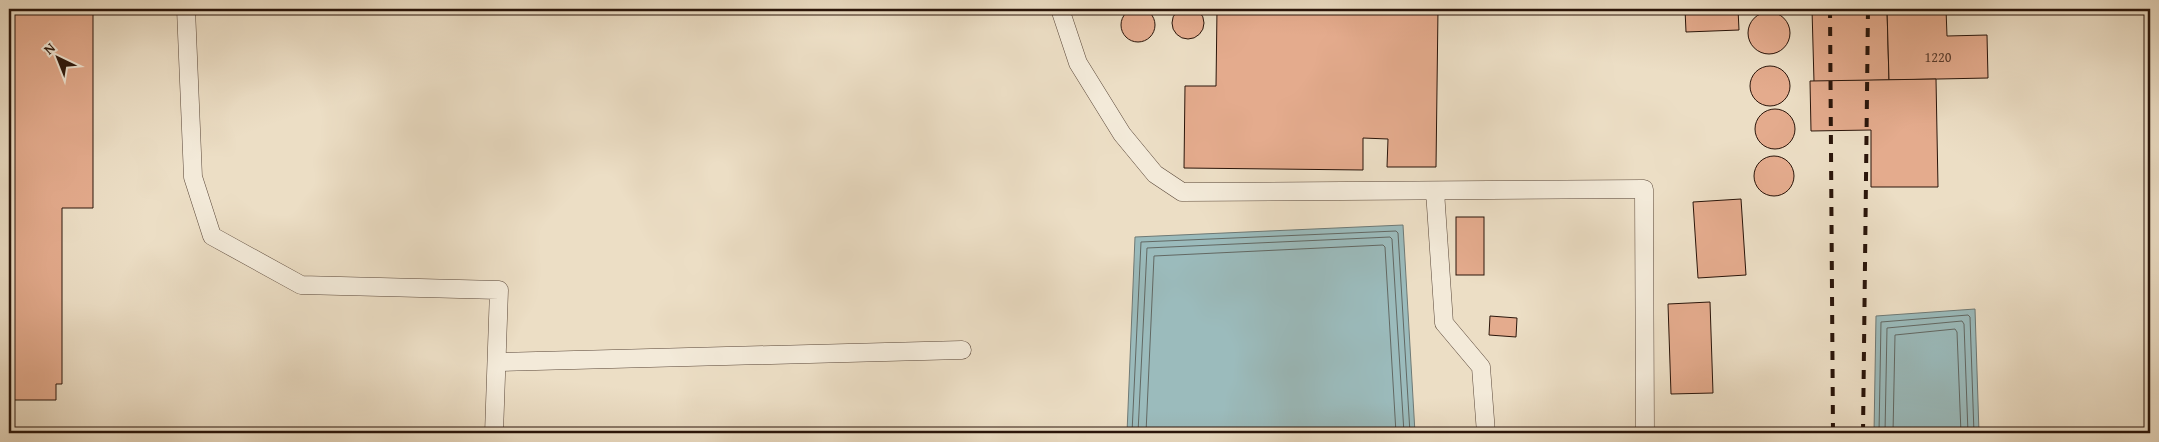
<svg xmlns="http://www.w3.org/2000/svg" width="2159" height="442" font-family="'Gentium Book Plus',serif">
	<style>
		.water { fill: #9bbbbc; stroke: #6e7975 }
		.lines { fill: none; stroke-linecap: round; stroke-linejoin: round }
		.shore { stroke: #626863; stroke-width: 1 }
		.building { fill: #e4ab8d; stroke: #2a150a }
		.lane-casing { stroke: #5a4739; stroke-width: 19 }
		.lane { stroke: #f3ead9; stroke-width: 18 }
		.rail { stroke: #2a150a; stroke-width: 4; stroke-dasharray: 9 9; stroke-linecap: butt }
		.labels { text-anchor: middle; stroke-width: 4; stroke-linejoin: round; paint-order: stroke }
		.number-label { font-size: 14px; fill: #583a2b }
	</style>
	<rect width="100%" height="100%" fill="#ecdec5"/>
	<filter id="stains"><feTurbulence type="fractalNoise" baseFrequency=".004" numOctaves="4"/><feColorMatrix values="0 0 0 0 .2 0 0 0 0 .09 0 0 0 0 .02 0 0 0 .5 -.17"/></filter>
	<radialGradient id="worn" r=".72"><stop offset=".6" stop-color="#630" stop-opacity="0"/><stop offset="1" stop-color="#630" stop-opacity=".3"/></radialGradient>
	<g class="water">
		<path d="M1403 225 1415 433H1127L1135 237Z"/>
		<path d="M1975 309 1979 433H1874L1876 316Z"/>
	</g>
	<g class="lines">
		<g class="shore">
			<path d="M1132 433 1141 242 1396 231 1398 233 1410 433"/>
			<path d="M1138 433 1147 248 1390 237 1392 239 1404 433"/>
			<path d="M1146 433 1154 256 1383 245 1385 247 1396 433"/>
			<path d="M1879 433 1881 322 1968 315 1970 317 1974 433"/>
			<path d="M1885 433 1887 328 1962 321 1964 324 1968 433"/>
			<path d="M1893 433 1895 335 1955 329 1957 332 1961 433"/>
		</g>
	</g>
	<g class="building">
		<circle cx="1188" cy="23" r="16"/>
		<circle cx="1138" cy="25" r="17"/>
		<path d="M9 9H93V208H62V384H56V400H9Z"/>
		<path d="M1217 9H1438L1436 167H1387L1388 139 1363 138V170L1184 168 1185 86H1216Z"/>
		<path d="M1685 9H1738L1739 30 1686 32Z"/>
		<path d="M1812 9H1887L1889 80 1814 82Z"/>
		<path d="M1887 9H1946L1947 36 1987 35 1988 78 1889 80Z"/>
		<circle cx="1769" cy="33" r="21"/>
		<circle cx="1770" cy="86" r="20"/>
		<path d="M1936 79 1938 187H1871V130L1811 131 1810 81Z"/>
		<circle cx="1775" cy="129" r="20"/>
		<circle cx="1774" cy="176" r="20"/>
		<path d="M1741 199 1746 275 1698 278 1693 202Z"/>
		<rect x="1456" y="217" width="28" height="58"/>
		<path d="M1710 302 1713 393 1671 394 1668 304Z"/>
		<path d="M1490 316 1517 318 1516 337 1489 335Z"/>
	</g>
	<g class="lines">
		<g class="lane-casing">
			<g id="lane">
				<path d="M186 9 193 177 212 236 301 285 499 290 494 433"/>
				<path d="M1060 9 1078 63 1122 134 1155 174 1182 192 1644 189 1645 433"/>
				<path d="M1435 191 1444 323 1481 367 1486 433"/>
				<path d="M497 362 962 350"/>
			</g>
		</g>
		<use href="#lane" class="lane"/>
		<g class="rail">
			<path d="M1830 9 1833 433"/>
			<path d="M1863 433 1868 9"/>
		</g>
	</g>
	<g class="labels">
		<g class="number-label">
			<text x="1938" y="62">1220</text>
		</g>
	</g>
	<rect width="2159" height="442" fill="none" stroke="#ecdec5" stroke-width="30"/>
	<rect x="10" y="10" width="2139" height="422" fill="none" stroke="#2a150a" stroke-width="2.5"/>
	<rect x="15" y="15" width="2129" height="412" fill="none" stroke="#2a150a"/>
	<g transform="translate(58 58) rotate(317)" stroke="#f3ead9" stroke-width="4" paint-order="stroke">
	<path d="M0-4L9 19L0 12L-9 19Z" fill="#2a150a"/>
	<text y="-8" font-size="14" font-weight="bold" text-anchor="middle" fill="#2a150a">N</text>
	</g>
	<rect width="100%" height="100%" filter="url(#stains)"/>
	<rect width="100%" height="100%" fill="url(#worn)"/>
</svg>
